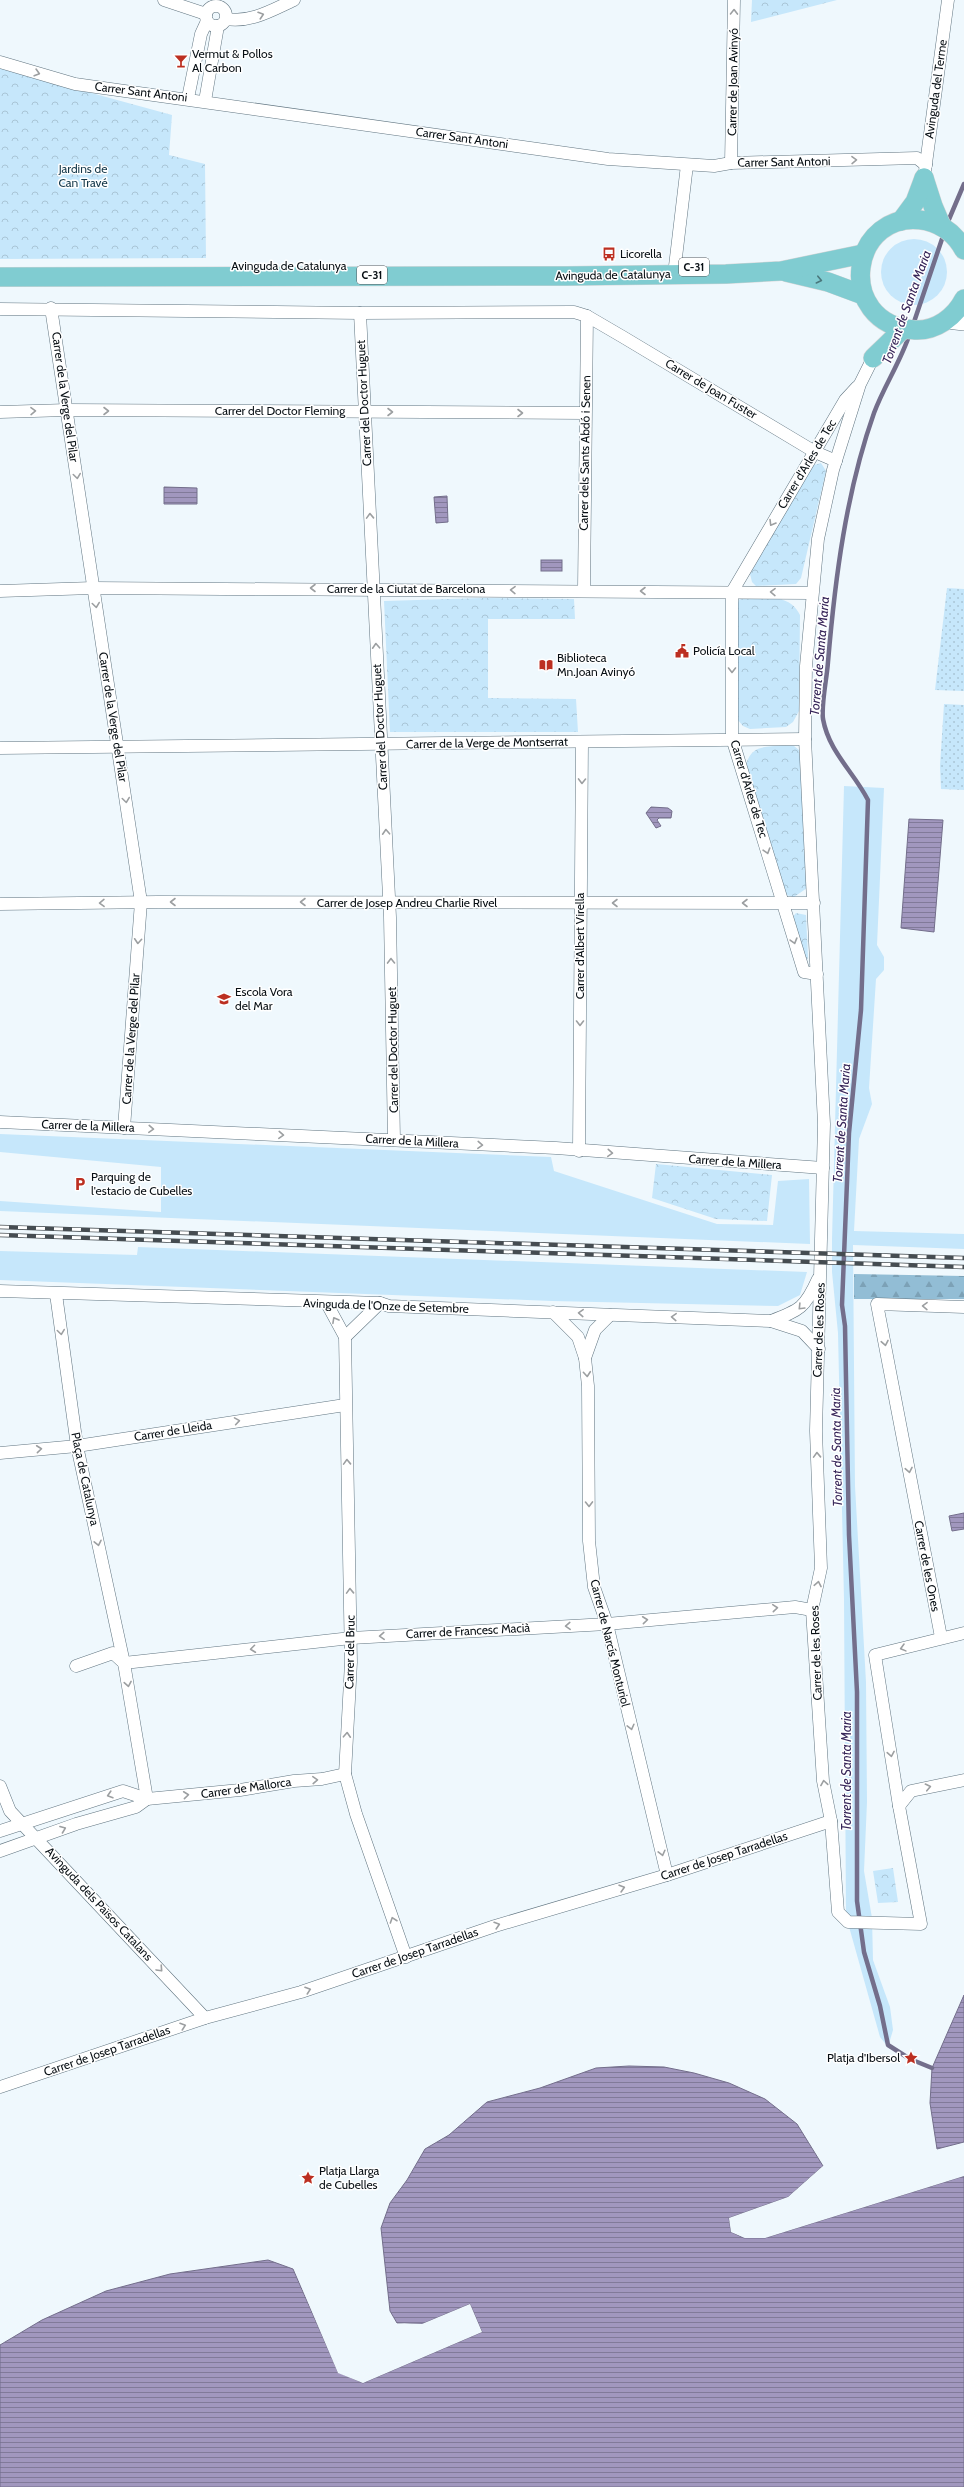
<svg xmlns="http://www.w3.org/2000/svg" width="964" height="2487" font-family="Cabin,sans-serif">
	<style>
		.grass { fill: #c6e7fb }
		.forest { fill: url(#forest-firs) }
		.park { fill: url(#park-crowns) }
		.garden { fill: url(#garden-dots) }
		.water { fill: url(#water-rules); stroke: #736e8b }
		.pier { fill: #eff8fd }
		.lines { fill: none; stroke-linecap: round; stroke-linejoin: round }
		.stream { stroke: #736e8b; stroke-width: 4.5 }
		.street-casing { stroke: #617581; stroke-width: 13 }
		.secondary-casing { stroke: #617581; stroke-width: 18 }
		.primary-casing { stroke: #d3d4d5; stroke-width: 20 }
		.street { stroke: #fff; stroke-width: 12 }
		.secondary { stroke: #fff; stroke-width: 17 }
		.primary { stroke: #80ccd1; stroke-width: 19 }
		.rail-casing { stroke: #454c51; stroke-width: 4.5 }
		.rail { stroke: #fff; stroke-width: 3; stroke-dasharray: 9; stroke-linecap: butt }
		.oneway { stroke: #9c9fa1 }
		.oneway2 { stroke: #4a777c }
		.labels { text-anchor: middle; stroke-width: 3; stroke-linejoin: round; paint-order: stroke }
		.shield { fill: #fff; stroke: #52575a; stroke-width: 1 }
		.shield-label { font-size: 11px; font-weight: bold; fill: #080f14 }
		.poi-label { font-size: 12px; fill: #080f14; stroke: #fff; text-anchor: start }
		.street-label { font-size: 12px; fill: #080f14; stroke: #fff }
		.park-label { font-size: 12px; fill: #133749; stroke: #fff }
		.water-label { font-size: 13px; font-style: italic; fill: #38275a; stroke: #fff }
	</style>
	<defs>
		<pattern id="forest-firs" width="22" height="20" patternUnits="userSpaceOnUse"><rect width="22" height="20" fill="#92bdd5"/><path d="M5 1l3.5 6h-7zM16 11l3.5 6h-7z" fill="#7ca1b6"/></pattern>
		<pattern id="park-crowns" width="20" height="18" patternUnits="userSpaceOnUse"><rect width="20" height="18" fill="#c6e7fb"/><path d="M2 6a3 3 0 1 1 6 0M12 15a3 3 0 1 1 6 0" fill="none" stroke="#a9c5d6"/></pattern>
		<pattern id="garden-dots" width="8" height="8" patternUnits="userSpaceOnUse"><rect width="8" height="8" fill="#c6e7fb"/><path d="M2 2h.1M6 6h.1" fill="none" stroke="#a9c5d6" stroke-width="1.8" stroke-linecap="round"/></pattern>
		<pattern id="water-rules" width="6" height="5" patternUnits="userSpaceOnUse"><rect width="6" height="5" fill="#a197be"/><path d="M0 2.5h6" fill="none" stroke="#817a99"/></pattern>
	</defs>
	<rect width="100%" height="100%" fill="#eff8fd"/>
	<g class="grass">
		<circle cx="914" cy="272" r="33"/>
		<path d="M844 786 884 788 877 945 884 957V970L876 979 869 1088 872 1104 859 1139 854 1231 964 1234V1249L853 1245 855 1486 866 1682 867 1802 864 1871 872 1918 873 1960 890 2007 893 2030 888 2047 880 2037 846 1916 844 1599 838 1333 832 1272V1239Z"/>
		<path d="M0 1134 551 1157 554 1171 717 1224 773 1225 778 1181 809 1179 810 1244 0 1211V1201L161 1212V1167L0 1152Z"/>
		<path d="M138 1247 807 1272 800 1295 778 1306 552 1301 0 1280V1251L137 1255Z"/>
	</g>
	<path class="forest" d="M854 1274 964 1276V1299H854Z"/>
	<g class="park">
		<path d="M752 0H837L751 22Z"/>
		<path d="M0 68 172 115 169 155 205 164 206 258 0 259Z"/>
		<path d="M821 463 826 471 801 578 796 584 756 586 752 582 750 574 807 473 814 465Z"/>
		<path d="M745 597C767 599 789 593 800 615L799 711 793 722 786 727 750 729 743 726 737 719V606L739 600Z"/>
		<path d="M483 598 574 599 575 619H488V698L576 699 578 732H390L384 601Z"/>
		<path d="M783 745 794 746 799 750 801 759 807 888 794 897 786 895 745 767C752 744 762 748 783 745Z"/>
		<path d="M796 913 806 915 808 957 807 960 791 919Z"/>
		<path d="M656 1164 772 1175 767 1221 716 1219 652 1198Z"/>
		<path d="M893 1868 898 1902 878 1903 873 1871Z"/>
	</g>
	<g class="garden">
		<path d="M947 588 964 589V691L935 690Z"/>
		<path d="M944 704 964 705V790L941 789 940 766Z"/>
	</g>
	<g class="water">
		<path d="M164 487 197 488V504H164Z"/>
		<path d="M447 496 448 522 436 523 434 497Z"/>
		<rect x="541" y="560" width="21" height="11"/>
		<path d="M651 807 668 808 672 811 671 818H659L657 820 661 826 656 828 646 813Z"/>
		<path d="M909 819 943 820 934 932 901 928Z"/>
		<path d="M964 1513V1529L952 1531 949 1516Z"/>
		<path d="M964 1995V2142L937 2149 930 2103 932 2068Z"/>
		<path d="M629 2066 664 2067 694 2073 729 2083 765 2099 797 2124 823 2166 788 2197 729 2218 731 2232 744 2238H765L964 2176V2487H0V2345L42 2320 106 2291 170 2274 268 2260 293 2269 338 2372 363 2383 482 2332 470 2304 422 2324 397 2323 390 2311 381 2228 390 2203 407 2180 425 2149 449 2135 487 2102 540 2088 596 2068Z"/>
	</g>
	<g class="pier">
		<path d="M823 2166 825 2168 789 2199 731 2219 733 2231 745 2236H765L964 2174V2176L765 2238H745L731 2232 729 2218 788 2197Z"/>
		<path d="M293 2267 339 2371 363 2381 479 2331 469 2307 423 2326 395 2323H397L422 2324 470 2304 482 2332 363 2383 338 2373Z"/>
	</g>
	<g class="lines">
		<g class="stream">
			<path d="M947 224 964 184"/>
			<path d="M913 325 944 233"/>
			<path d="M910 333C901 361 884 386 874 413 846 492 835 579 828 662 827 678 821 704 823 719 829 752 853 771 868 800L861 1010 849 1133 842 1305 845 1326 849 1535 857 1692V1901L864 1952 880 2006 888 2045 910 2059 932 2068"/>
		</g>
		<g class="street-casing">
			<g id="street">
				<path d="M164 0 206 14"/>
				<circle cx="216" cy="16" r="10"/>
				<path d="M226 19C251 23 272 10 294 0"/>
				<path d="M0 62 75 84 608 159 714 166 731 163 917 158 926 165"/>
				<path d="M188 98 201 34 207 21"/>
				<path d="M205 101 218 26"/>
				<path d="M731 163 734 0"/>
				<path d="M925 171 948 0"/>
				<path d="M675 266 687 165"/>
				<path d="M51 308 141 902 124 1128"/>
				<path d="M0 309 360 313 574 312 587 316 623 337 815 452 836 461"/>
				<path d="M360 313 390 917 394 1140"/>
				<path d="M873 358 860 384 833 470 818 539 806 666 805 739 824 1124 816 1431 821 1568 812 1610 823 1781 831 1821 838 1912 848 1922 921 1924 899 1806 875 1655 964 1633"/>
				<path d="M0 412 67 410 585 413"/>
				<path d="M584 590 587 316"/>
				<path d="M0 591 93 588 812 593"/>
				<path d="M0 748 805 739"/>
				<path d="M0 904 158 902 814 903"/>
				<path d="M817 974 804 972 732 738V592L845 400 857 387"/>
				<path d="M0 1122 556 1148 823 1168"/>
				<path d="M579 1151 582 742"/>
				<path d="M0 1291 380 1303 389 1306 771 1321C800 1310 805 1308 818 1279"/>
				<path d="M56 1294 77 1446 124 1663 147 1799"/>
				<path d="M326 1302 345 1337 351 1662 345 1774 356 1814 406 1957"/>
				<path d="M553 1312 578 1337 585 1358"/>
				<path d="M610 1315 595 1330 585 1358 588 1386 589 1541 594 1587 607 1624 667 1875"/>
				<path d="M771 1321 802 1331 819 1349"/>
				<path d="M345 1337 380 1303"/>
				<path d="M0 1453 77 1446 345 1405"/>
				<path d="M941 1637 877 1304 964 1307"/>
				<path d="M76 1666 113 1653 124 1663 351 1638 607 1624 795 1607 812 1610"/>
				<path d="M0 1786 10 1811 205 2018"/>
				<path d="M899 1806 911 1791 964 1780"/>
				<path d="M0 1831 123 1791 147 1799 240 1790 294 1781 322 1779 345 1774"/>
				<path d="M0 1851 76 1824 136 1807 147 1799"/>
				<path d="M0 2087 205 2018 301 1992 495 1926 667 1875 831 1821"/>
			</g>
		</g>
		<g class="secondary-casing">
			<path id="secondary" d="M947 320 964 322"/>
		</g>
		<g class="primary-casing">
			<g id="primary">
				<path d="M924 178 933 206 942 227"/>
				<path d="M901 221 915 202 924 178"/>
				<path d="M964 250C956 235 943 225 927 221 850 205 832 324 915 330 936 331 955 317 964 299"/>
				<path d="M786 272 828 282 863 295"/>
				<path d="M0 277 566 276 726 274 781 271 863 254"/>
				<path d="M873 358 903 329"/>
			</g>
		</g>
		<use href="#street" class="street"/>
		<use href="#secondary" class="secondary"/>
		<use href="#primary" class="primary"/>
		<g class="rail-casing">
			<g id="rail">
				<path d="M0 1227 964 1258"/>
				<path d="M0 1235 964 1267"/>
			</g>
		</g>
		<use href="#rail" class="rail"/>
	</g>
	<defs><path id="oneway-chevron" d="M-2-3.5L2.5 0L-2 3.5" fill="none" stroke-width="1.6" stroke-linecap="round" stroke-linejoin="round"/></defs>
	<g class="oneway">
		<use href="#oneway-chevron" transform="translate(734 12) rotate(-89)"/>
		<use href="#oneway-chevron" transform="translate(261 15) rotate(-18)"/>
		<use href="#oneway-chevron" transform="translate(37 73) rotate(16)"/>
		<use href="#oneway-chevron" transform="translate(854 160) rotate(-1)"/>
		<use href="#oneway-chevron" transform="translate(33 411) rotate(-1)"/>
		<use href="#oneway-chevron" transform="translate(106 411)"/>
		<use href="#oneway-chevron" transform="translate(390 412)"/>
		<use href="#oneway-chevron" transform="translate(520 413)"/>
		<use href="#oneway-chevron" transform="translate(77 476) rotate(82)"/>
		<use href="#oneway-chevron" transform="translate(370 516) rotate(-92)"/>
		<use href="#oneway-chevron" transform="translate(772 523) rotate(121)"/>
		<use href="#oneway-chevron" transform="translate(313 588) rotate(-180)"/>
		<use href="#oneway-chevron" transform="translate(513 590) rotate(-179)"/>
		<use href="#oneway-chevron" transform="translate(643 591) rotate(-180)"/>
		<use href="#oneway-chevron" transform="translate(773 592) rotate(-179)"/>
		<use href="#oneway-chevron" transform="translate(96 605) rotate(82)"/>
		<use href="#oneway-chevron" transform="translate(376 646) rotate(-93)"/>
		<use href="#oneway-chevron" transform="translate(732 670) rotate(90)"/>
		<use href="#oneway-chevron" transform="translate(582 781) rotate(91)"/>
		<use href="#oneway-chevron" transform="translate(126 800) rotate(82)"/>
		<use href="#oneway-chevron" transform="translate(386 832) rotate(-93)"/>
		<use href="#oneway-chevron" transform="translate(767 851) rotate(73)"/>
		<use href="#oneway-chevron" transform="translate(173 902) rotate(180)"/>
		<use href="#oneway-chevron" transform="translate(303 902) rotate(-180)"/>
		<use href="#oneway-chevron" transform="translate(102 903) rotate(179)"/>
		<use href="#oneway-chevron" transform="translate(615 903) rotate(-180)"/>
		<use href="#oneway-chevron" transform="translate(745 903) rotate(180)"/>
		<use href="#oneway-chevron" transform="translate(138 941) rotate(94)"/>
		<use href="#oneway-chevron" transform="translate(794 941) rotate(74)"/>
		<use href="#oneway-chevron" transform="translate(391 961) rotate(-91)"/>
		<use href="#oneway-chevron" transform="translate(580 1023) rotate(90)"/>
		<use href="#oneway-chevron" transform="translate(151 1129) rotate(3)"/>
		<use href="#oneway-chevron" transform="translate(281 1135) rotate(3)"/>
		<use href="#oneway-chevron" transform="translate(480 1145) rotate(3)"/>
		<use href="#oneway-chevron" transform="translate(610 1153) rotate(4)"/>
		<use href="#oneway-chevron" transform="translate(925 1306) rotate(-179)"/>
		<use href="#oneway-chevron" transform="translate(801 1307) rotate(134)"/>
		<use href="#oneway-chevron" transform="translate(581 1313) rotate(-177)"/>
		<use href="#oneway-chevron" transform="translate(674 1317) rotate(-177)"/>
		<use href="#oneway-chevron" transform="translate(335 1320) rotate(-119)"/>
		<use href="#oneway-chevron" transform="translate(61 1332) rotate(82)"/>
		<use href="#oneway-chevron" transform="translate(885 1343) rotate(79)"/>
		<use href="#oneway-chevron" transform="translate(587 1374) rotate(85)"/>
		<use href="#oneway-chevron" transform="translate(237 1421) rotate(-9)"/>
		<use href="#oneway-chevron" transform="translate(39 1449) rotate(-6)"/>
		<use href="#oneway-chevron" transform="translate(817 1455) rotate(-92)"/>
		<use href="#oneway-chevron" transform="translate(347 1462) rotate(-92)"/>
		<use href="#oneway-chevron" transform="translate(909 1470) rotate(79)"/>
		<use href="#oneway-chevron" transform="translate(589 1504) rotate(89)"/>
		<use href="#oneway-chevron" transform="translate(98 1543) rotate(78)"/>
		<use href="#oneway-chevron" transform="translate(818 1584) rotate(-79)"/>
		<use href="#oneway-chevron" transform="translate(350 1591) rotate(-92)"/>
		<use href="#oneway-chevron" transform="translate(775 1608) rotate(-5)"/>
		<use href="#oneway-chevron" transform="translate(645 1620) rotate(-6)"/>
		<use href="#oneway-chevron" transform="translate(568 1626) rotate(177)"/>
		<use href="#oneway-chevron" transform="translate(382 1636) rotate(177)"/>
		<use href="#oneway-chevron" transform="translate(903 1648) rotate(165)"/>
		<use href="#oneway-chevron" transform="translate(253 1649) rotate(173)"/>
		<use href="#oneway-chevron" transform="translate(128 1684) rotate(80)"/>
		<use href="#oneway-chevron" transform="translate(631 1727) rotate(76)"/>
		<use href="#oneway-chevron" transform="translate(347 1735) rotate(-87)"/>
		<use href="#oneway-chevron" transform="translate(891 1754) rotate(80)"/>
		<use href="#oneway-chevron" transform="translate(315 1780) rotate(-3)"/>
		<use href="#oneway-chevron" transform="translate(824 1783) rotate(-99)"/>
		<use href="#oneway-chevron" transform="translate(928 1787) rotate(-12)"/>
		<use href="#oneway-chevron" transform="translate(110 1795) rotate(163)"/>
		<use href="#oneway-chevron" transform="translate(186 1795) rotate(-6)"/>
		<use href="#oneway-chevron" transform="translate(63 1829) rotate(-21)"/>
		<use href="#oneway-chevron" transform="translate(662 1853) rotate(76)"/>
		<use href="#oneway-chevron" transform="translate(622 1888) rotate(-16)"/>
		<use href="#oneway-chevron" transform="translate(393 1920) rotate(-109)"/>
		<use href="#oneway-chevron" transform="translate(497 1925) rotate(-17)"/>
		<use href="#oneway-chevron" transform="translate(160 1969) rotate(47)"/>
		<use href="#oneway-chevron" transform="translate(308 1990) rotate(-19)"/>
		<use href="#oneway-chevron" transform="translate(183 2026) rotate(-19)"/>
	</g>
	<use class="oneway2" href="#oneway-chevron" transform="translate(819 280) rotate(13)"/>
	<defs>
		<g id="bar-bare" transform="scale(1.08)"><path d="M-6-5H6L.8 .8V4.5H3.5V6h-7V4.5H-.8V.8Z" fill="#bc2f21" stroke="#fff" stroke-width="2.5" paint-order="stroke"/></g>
		<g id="bus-bare" transform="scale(1.08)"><path d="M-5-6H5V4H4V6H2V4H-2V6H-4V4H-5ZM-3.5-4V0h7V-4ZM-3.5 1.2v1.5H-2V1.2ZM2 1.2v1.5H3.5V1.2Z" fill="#bc2f21" stroke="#fff" stroke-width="2.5" paint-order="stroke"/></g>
		<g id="civic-bare" transform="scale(1.08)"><path d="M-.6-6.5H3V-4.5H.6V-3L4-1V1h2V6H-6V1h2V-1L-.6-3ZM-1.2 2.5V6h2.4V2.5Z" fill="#bc2f21" stroke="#fff" stroke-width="2.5" paint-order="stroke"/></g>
		<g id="library-bare" transform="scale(1.08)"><path d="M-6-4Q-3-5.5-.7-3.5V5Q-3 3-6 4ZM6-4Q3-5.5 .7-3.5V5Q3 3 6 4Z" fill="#bc2f21" stroke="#fff" stroke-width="2.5" paint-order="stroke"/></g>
		<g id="school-bare" transform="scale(1.08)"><path d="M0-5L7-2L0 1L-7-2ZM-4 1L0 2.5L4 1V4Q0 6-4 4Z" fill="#bc2f21" stroke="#fff" stroke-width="2.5" paint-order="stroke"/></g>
		<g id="parking-bare" transform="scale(1.08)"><path d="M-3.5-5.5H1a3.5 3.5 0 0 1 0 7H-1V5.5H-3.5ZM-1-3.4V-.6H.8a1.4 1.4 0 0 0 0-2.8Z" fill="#bc2f21" stroke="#fff" stroke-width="2.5" paint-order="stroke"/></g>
		<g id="sight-bare" transform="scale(1.08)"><path d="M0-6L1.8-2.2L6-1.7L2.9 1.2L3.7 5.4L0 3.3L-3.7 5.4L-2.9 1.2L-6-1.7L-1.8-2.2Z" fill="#bc2f21" stroke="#fff" stroke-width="2.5" paint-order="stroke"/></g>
	</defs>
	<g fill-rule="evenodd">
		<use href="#bar-bare" x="181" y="61"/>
		<use href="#bus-bare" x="609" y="254"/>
		<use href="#civic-bare" x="682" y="651"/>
		<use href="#library-bare" x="546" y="665"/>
		<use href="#school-bare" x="224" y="999"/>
		<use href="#parking-bare" x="80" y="1184"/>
		<use href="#sight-bare" x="911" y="2058"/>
		<use href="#sight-bare" x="308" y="2178"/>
	</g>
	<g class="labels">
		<g class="shield">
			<rect x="679" y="258" width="30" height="18" rx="3"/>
			<rect x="357" y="266" width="30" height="18" rx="3"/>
		</g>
		<g class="shield-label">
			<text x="694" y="271">C-31</text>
			<text x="372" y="279">C-31</text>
		</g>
		<g class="poi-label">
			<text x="192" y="58">Vermut &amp; Pollos<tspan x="192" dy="14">Al Carbon</tspan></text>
			<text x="620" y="258">Licorella</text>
			<text x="693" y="655">Policía Local</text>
			<text x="557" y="662">Biblioteca<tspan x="557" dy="14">Mn.Joan Avinyó</tspan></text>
			<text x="235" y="996">Escola Vora<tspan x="235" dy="14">del Mar</tspan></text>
			<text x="91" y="1181">Parquing de<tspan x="91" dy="14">l'estacio de Cubelles</tspan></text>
			<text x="900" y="2062" text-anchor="end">Platja d'Ibersol</text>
			<text x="319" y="2175">Platja Llarga<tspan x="319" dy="14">de Cubelles</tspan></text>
		</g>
		<g class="street-label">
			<text transform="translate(733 82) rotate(-89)" y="4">Carrer de Joan Avinyó</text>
			<text transform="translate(936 89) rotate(-82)" y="4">Avinguda del Terme</text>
			<text transform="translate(141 92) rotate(7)" y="4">Carrer Sant Antoni</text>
			<text transform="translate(462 138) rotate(8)" y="4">Carrer Sant Antoni</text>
			<text transform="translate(784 162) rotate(-1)" y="4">Carrer Sant Antoni</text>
			<text x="289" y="270">Avinguda de Catalunya</text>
			<text transform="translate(613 275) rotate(-1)" y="4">Avinguda de Catalunya</text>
			<text transform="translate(711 389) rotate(31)" y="4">Carrer de Joan Fuster</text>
			<text transform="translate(65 397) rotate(82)" y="4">Carrer de la Verge del Pilar</text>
			<text transform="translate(364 403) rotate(-93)" y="4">Carrer del Doctor Huguet</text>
			<text x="280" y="415">Carrer del Doctor Fleming</text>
			<text transform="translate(585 453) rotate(-89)" y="4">Carrer dels Sants Abdó i Senen</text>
			<text transform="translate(807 464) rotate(-59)" y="4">Carrer d'Arles de Tec</text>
			<text x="406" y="593">Carrer de la Ciutat de Barcelona</text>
			<text transform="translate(113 717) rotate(81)" y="4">Carrer de la Verge del Pilar</text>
			<text transform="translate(380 727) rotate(-93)" y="4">Carrer del Doctor Huguet</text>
			<text transform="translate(487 743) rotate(-1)" y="4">Carrer de la Verge de Montserrat</text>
			<text transform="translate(749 789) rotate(73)" y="4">Carrer d'Arles de Tec</text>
			<text x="407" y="907">Carrer de Josep Andreu Charlie Rivel</text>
			<text transform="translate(580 946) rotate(-90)" y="4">Carrer d'Albert Virella</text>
			<text transform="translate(131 1039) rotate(-86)" y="4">Carrer de la Verge del Pilar</text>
			<text transform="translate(393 1050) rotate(-91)" y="4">Carrer del Doctor Huguet</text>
			<text transform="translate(88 1126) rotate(2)" y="4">Carrer de la Millera</text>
			<text transform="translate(412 1141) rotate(3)" y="4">Carrer de la Millera</text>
			<text transform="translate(735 1162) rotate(4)" y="4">Carrer de la Millera</text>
			<text transform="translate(386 1306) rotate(2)" y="4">Avinguda de l'Onze de Setembre</text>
			<text transform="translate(819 1330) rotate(-88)" y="4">Carrer de les Roses</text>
			<text transform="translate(173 1431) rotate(-9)" y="4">Carrer de Lleida</text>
			<text transform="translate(85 1479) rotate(78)" y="4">Plaça de Catalunya</text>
			<text transform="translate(927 1566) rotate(79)" y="4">Carrer de les Ones</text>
			<text transform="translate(468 1631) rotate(-3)" y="4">Carrer de Francesc Macià</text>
			<text transform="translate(610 1643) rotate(76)" y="4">Carrer de Narcís Monturiol</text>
			<text transform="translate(350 1652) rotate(-89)" y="4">Carrer del Bruc</text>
			<text transform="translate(816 1653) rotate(-92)" y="4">Carrer de les Roses</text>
			<text transform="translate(246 1788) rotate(-8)" y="4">Carrer de Mallorca</text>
			<text transform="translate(724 1856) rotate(-18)" y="4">Carrer de Josep Tarradellas</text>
			<text transform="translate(99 1904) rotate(47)" y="4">Avinguda dels Països Catalans</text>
			<text transform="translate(415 1953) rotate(-19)" y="4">Carrer de Josep Tarradellas</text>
			<text transform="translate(107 2051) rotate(-19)" y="4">Carrer de Josep Tarradellas</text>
		</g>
		<g class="park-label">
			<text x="83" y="173">Jardins de<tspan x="83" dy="14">Can Travé</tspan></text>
		</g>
		<g class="water-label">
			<text transform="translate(906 307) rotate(-70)" y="5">Torrent de Santa Maria</text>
			<text transform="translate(819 656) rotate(-85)" y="5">Torrent de Santa Maria</text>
			<text transform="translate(841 1123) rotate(-86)" y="5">Torrent de Santa Maria</text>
			<text transform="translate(836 1447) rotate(-91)" y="5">Torrent de Santa Maria</text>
			<text transform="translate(846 1771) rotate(-90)" y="5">Torrent de Santa Maria</text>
		</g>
	</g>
</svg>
